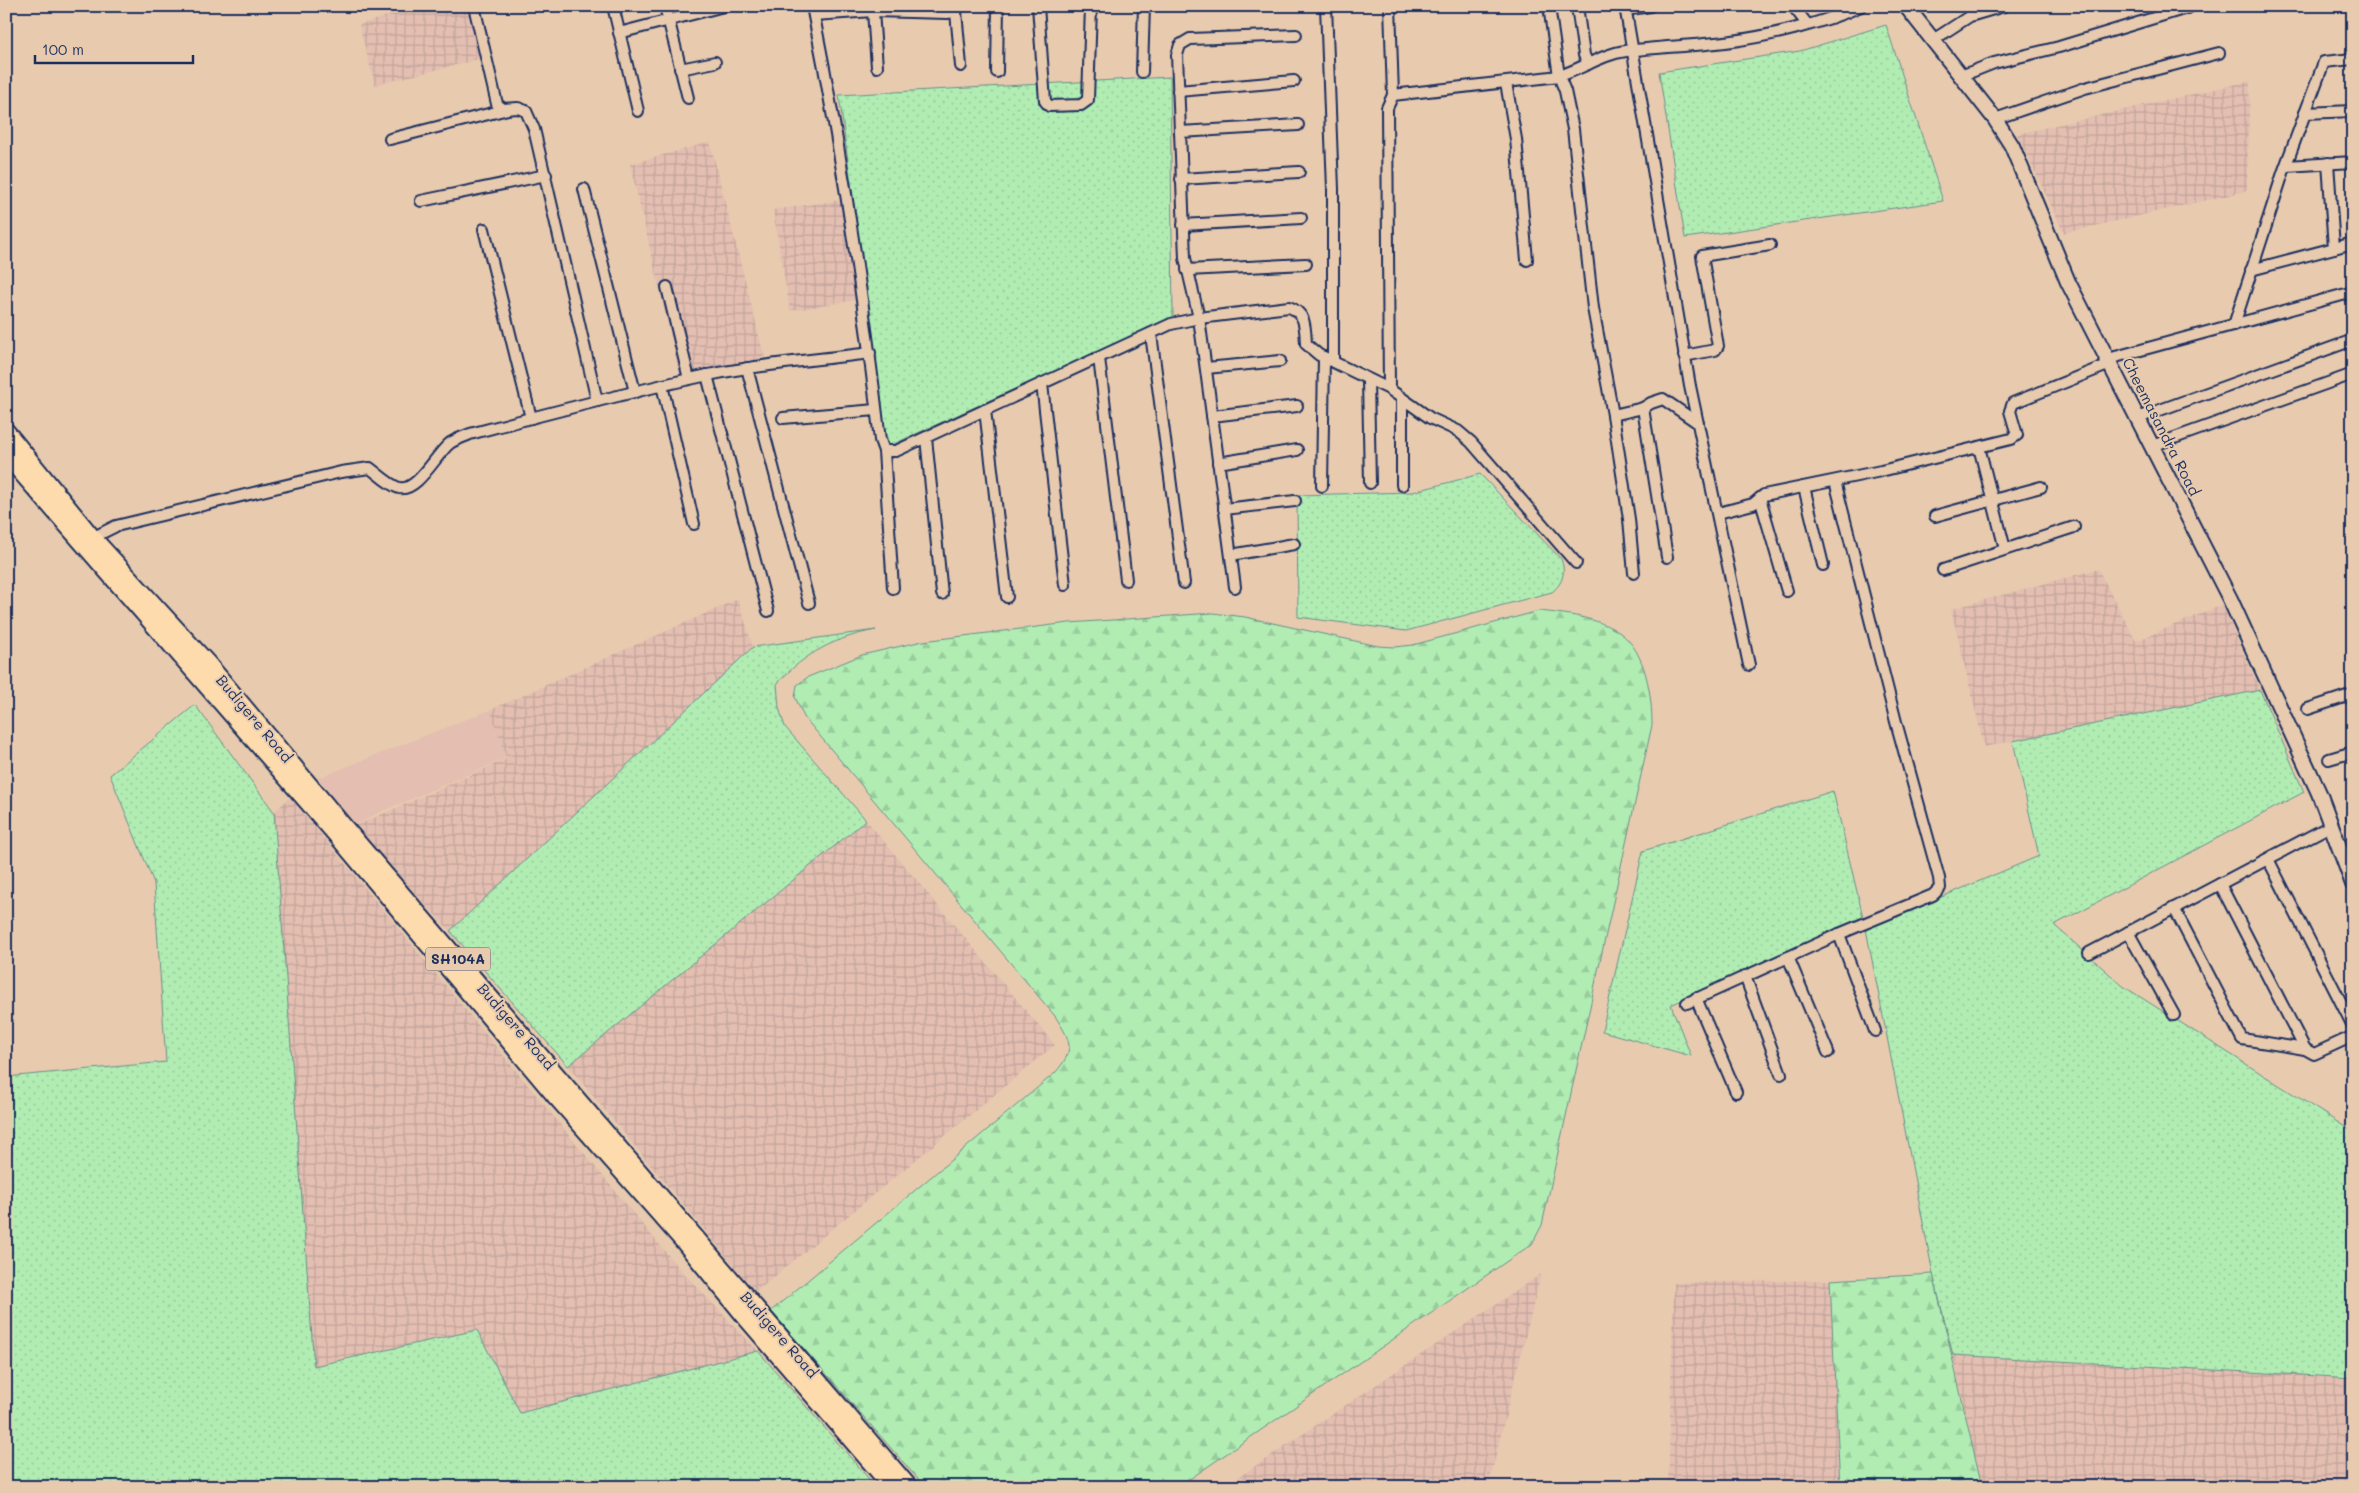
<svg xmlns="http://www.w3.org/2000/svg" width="2359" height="1493" font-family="Mali,sans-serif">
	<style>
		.built { fill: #e3beb1 }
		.industrial { fill: url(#industrial-grid) }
		.grass { fill: url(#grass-dots); stroke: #668e88 }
		.forest { fill: url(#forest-firs); stroke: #668e88 }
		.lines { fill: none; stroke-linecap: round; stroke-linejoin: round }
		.street-casing { stroke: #1b2f5e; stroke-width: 14 }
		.secondary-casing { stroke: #1b2f5e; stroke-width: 18 }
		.primary-casing { stroke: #1b2f5e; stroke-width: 20 }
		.street { stroke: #e8cbaf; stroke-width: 10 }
		.secondary { stroke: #e8cbaf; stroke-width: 14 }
		.primary { stroke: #fedbac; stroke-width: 16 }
		.labels { text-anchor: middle; stroke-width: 4; stroke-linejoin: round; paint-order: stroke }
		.shield { fill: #e8cbaf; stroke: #585e76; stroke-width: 1 }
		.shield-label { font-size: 14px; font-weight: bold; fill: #1b2f5e }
		.street-label { font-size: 15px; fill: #1b2f5e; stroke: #e8cbaf }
	</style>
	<defs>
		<pattern id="industrial-grid" width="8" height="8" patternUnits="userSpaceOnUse" patternTransform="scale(1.25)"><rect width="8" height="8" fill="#e3beb1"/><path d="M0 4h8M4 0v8" fill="none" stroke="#c2a49b"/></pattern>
		<pattern id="grass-dots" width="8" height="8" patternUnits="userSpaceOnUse" patternTransform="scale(1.25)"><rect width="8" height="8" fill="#b1edb3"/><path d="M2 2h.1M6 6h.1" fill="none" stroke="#98cc9c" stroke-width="1.8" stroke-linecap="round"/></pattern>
		<pattern id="forest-firs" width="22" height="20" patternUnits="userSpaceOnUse" patternTransform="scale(1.25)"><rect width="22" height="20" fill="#b1edb3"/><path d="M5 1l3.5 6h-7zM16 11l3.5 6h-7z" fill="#98cc9c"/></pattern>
	</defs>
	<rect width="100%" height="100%" fill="#e8cbaf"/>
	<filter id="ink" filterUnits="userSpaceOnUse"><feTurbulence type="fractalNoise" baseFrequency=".02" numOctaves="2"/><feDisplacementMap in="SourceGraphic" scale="10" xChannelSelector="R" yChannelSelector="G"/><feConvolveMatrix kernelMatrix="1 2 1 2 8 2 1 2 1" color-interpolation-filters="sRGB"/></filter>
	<g filter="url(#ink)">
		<path class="built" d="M490 710 507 758 378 813 350 828 318 778Z"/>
		<g class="industrial">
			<path d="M417 6H468L480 59 375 85 359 25Z"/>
			<path d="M2250 81 2247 191 2064 233 2017 134Z"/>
			<path d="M710 142 765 359 680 376 630 164Z"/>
			<path d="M841 200 857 300 790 311 773 210Z"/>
			<path d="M2098 569 2136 641 2222 605 2260 690 1984 747 1951 609Z"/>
			<path d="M738 599 753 647 450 931 353 827 507 759 490 710Z"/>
			<path d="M290 797 678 1267 758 1351 520 1413 477 1330 314 1366 274 812Z"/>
			<path d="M866 820 1055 1045 756 1292 568 1066Z"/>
			<path d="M1541 1274 1488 1487H1224Z"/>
			<path d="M1830 1280 1840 1487H1668L1674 1283Z"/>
			<path d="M1953 1355 2353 1378 2352 1487H1982Z"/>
		</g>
		<g class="grass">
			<path d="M1886 25 1943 201 1685 238 1659 72 1800 51Z"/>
			<path d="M1170 77 1173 317 887 447 839 95Z"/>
			<path d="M1480 474 1561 559C1566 572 1563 583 1552 592L1406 631 1298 617 1297 495 1413 492Z"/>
			<path d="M876 630C837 637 804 653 777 684L779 708 785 727 866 820 568 1066 450 931 753 647Z"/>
			<path d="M2260 690 2304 792 2054 925 2123 986 2353 1132V1378L1953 1355 1933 1274 1866 929 2039 856 2013 741Z"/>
			<path d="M195 705 274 812 314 1366 477 1330 520 1413 758 1351 876 1487H6V1077L166 1062 154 883 110 775Z"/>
			<path d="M1833 791 1863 917 1671 1005 1691 1056 1602 1031 1643 851Z"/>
		</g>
		<g class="forest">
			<path d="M1539 611C1566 614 1597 617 1620 633 1646 651 1652 696 1652 725L1542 1225 1532 1244 1178 1487H925L771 1311 1055 1073C1076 1049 1071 1041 1055 1016L804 717 795 697 797 685 808 677 862 655 923 641 1069 623 1213 613 1245 617 1378 646 1395 647 1413 645Z"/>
			<path d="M1933 1274 1982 1487H1840L1830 1280Z"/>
		</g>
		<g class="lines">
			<g class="street-casing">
				<g id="street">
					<path d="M474 6 497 104 503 109 518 108 526 111 534 129 597 401"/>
					<path d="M613 6 638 111"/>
					<path d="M665 6 688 98"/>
					<path d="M812 6C841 150 863 294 880 440L884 451H896L1171 324 1199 318 1289 307C1306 313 1305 327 1306 344L1319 355 1389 389 1430 418 1458 431 1471 442 1576 563"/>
					<path d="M1038 6 1045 101 1049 106 1081 105 1088 100 1091 6"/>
					<path d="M1326 6 1333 189V361"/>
					<path d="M1390 6 1393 95"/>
					<path d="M1549 6 1559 76 1565 91 1573 129 1593 308 1613 415 1629 519 1634 573"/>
					<path d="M1577 6 1584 55 1588 64"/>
					<path d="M1625 6 1690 386 1749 665"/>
					<path d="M1793 6 1807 24"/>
					<path d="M1625 10 1650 6"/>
					<path d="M873 11 877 67"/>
					<path d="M956 12 961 66"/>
					<path d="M814 15 873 11 947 13 956 12 959 6"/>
					<path d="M619 33 724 6"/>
					<path d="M1933 40 1970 16 2004 6"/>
					<path d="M680 69 715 62"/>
					<path d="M997 72 998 6"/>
					<path d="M1142 72 1144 6"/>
					<path d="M1961 76 1994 63 2059 47 2190 7"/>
					<path d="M1506 83 1516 139 1527 260"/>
					<path d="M1178 91 1294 81"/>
					<path d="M2305 113 2353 111"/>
					<path d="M1995 119 2085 88 2219 53"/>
					<path d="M1180 132 1298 125"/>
					<path d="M390 139 508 109"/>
					<path d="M2328 163 2334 248"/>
					<path d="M2286 166 2353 162"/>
					<path d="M1181 179 1299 172"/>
					<path d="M584 189 635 392"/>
					<path d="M421 201 546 175"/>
					<path d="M1183 225 1301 218"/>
					<path d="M484 229 531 418"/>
					<path d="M1187 270 1306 264"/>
					<path d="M2251 270 2353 243"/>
					<path d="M667 287 689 379"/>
					<path d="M2234 325 2283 173 2324 62 2353 59"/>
					<path d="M1151 334 1184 583"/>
					<path d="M1684 356 1715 350 1718 346 1702 256 1770 245"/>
					<path d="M1099 358 1126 580"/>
					<path d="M2108 359 2353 292"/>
					<path d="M747 368 809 603"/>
					<path d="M1206 368 1280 361"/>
					<path d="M707 375 768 611"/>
					<path d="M1368 380 1370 483"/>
					<path d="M1042 384 1065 585"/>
					<path d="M662 385 694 524"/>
					<path d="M1389 389 1387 108 1393 95 1559 76C1582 69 1602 54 1626 51 1659 47 1692 46 1725 42 1766 37 1822 24 1861 6"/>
					<path d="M1643 408 1667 557"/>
					<path d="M985 410 1007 597"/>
					<path d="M1613 415 1643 408 1651 403 1663 399 1698 423"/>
					<path d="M1212 416 1297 406"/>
					<path d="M783 418 876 410"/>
					<path d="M2138 418 2353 340"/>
					<path d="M926 438 942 594"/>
					<path d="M2152 446 2353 374"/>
					<path d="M1979 447 2005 549"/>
					<path d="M884 451 893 588"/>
					<path d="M1218 463 1297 450"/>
					<path d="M1402 485V399"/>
					<path d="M1322 486 1324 357"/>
					<path d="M1804 487 1823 565"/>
					<path d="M1760 498 1787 591"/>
					<path d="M1224 509 1295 501"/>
					<path d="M1718 513 1753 504 1764 495 1881 471 2011 439 2017 435 2010 411 2013 403 2110 364"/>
					<path d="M1935 516 2041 487"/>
					<path d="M88 540 116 526 341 472 370 468C378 474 389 485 399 488 417 492 435 456 449 444 455 439 464 437 470 434 549 413 628 392 708 375 761 364 816 360 870 353"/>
					<path d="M1231 555 1294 544"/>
					<path d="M1943 570 2074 527"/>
					<path d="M1235 587 1199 318 1185 258 1177 55 1180 45 1190 39 1296 35"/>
					<path d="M2308 709 2353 694"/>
					<path d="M2329 759 2353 752"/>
					<path d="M2352 817H2353"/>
					<path d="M2268 859 2353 1026"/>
					<path d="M2220 884 2305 1049 2314 1054 2353 1036"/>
					<path d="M2174 908 2242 1039 2305 1049"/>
					<path d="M2128 932 2174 1015"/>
					<path d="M1839 934 1875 1031"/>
					<path d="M2089 953 2332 825"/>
					<path d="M1788 957 1828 1052"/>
					<path d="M1745 976 1781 1074"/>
					<path d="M1696 998 1736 1092"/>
					<path d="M1687 1003 1839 934 1933 895 1940 888 1939 878 1896 722 1835 481"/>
				</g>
			</g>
			<g class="secondary-casing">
				<path id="secondary" d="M1906 6 1995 119 2012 146 2068 282 2230 599 2319 793 2353 884"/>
			</g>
			<g class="primary-casing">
				<g id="primary">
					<path d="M6 431 92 537 208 664 346 829 909 1487"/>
					<path d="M6 455 338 837 557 1098 684 1242 747 1319 892 1487"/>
				</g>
			</g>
			<use href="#street" class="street"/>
			<use href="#secondary" class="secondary"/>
			<use href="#primary" class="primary"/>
		</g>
	</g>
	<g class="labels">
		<rect class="shield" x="425.5" y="947.5" width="65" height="23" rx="4"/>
		<g class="shield-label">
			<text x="458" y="964">SH104A</text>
		</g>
		<g class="street-label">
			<text transform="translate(2161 427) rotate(63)" y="5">Cheemasandra Road</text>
			<text transform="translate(254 719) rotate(50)" y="5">Budigere Road</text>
			<text transform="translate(516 1027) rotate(49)" y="5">Budigere Road</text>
			<text transform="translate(779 1335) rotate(49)" y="5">Budigere Road</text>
		</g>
	</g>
	<rect width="2359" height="1493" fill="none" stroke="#e8cbaf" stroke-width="25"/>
	<rect x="12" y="12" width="2334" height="1468" fill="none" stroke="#1b2f5e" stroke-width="2" filter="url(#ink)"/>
	<path d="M35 55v8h158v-8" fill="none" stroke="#1b2f5e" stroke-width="2.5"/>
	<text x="42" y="55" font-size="15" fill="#1b2f5e" stroke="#e8cbaf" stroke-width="4" paint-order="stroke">100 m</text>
</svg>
